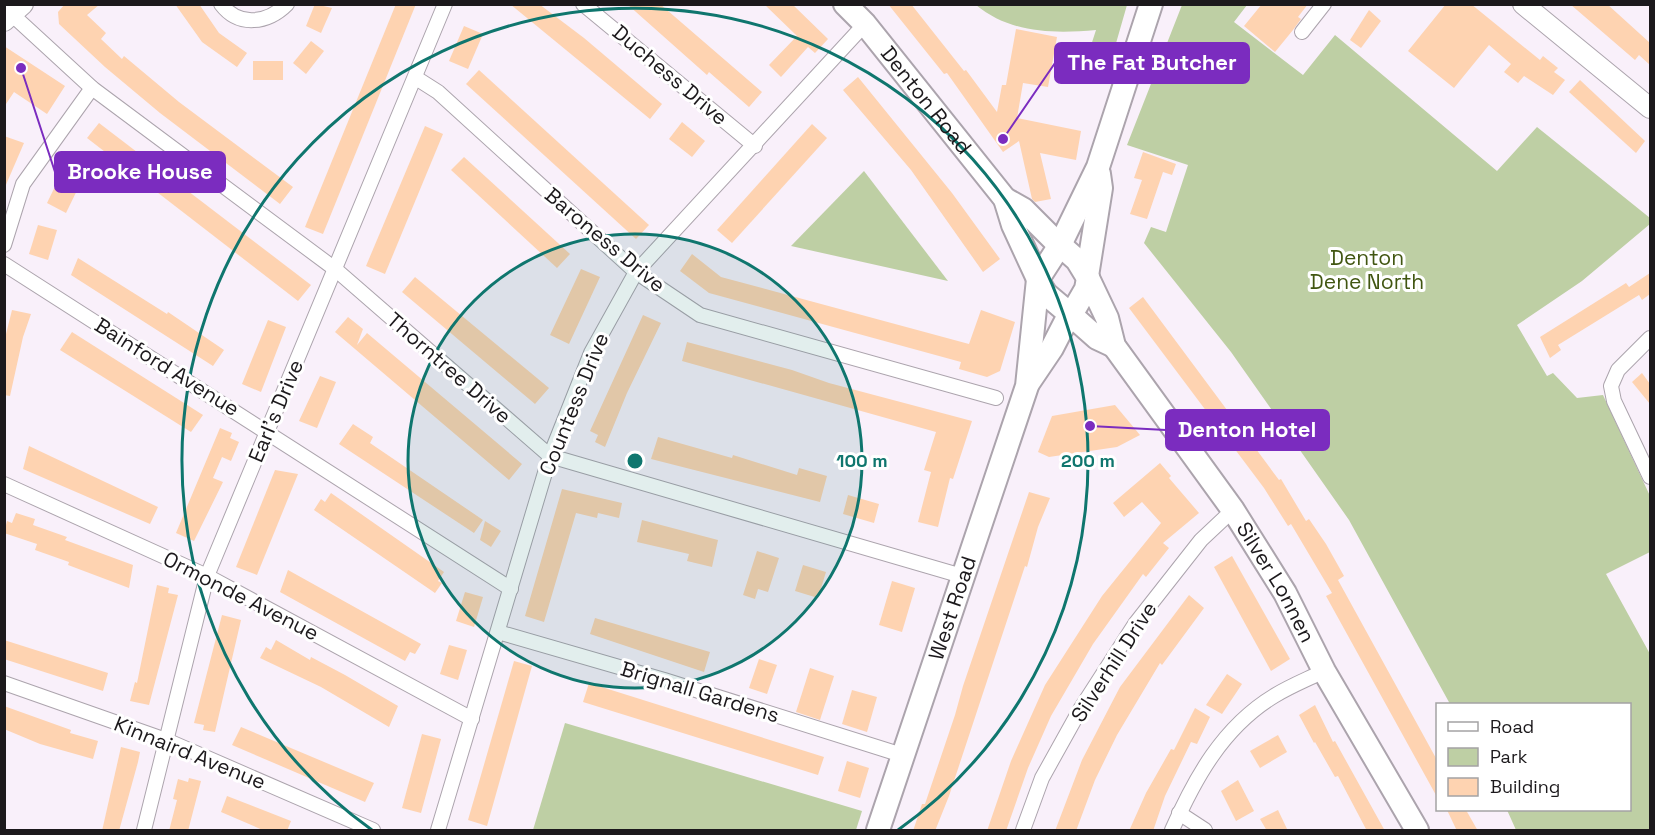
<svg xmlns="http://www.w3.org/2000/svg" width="1655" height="835" font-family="'Space Grotesk',sans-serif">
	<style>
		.green { fill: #becfa4 }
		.building { fill: #fed3b1 }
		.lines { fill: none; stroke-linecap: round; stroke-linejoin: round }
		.street-casing { stroke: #aca4ad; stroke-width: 16 }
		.secondary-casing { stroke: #aca4ad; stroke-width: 22 }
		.primary-casing { stroke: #aca4ad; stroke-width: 26 }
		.street { stroke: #fff; stroke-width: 14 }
		.secondary { stroke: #fff; stroke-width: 20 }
		.primary { stroke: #fff; stroke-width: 22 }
		.ring { fill: none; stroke: #0f766e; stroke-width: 3 }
		.labels { text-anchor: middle; stroke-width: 6; stroke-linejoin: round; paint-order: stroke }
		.street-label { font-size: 21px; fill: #1c191c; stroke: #fff }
		.park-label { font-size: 21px; fill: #415611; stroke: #fff }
		.centre { fill: #0f766e; stroke: #fff; stroke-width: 3 }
		.ring-label { font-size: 18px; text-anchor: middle; font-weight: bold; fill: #0f766e; stroke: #fff; stroke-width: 6; stroke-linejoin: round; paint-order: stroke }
		.leader { fill: none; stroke: #7b2cbf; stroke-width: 2 }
		.callout-dot { fill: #7b2cbf; stroke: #fff; stroke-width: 2 }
		.callout { fill: #7b2cbf; stroke: #7b2cbf; stroke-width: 2 }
		.callout-label { font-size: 22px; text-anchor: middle; font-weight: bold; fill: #fff }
	</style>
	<rect width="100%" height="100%" fill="#f9f0fa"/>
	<g class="green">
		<path d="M976 5H1127L1106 78 1083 70 1096 30C1053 34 1010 33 976 5Z"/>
		<path d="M1182 5H1247L1234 22 1303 75 1335 35 1497 171 1537 127 1650 218V224L1582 281 1517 325 1547 376 1553 373 1577 398 1603 395 1650 496V552L1606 574 1650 654V830H1516L1507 810H1630V704H1450L1349 520 1231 352 1144 243 1151 227 1166 232 1188 165 1127 145Z"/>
		<path d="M864 171 948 281 791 246Z"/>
		<path d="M565 723 862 811 856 830H533Z"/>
	</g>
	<g class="building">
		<path d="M65 4H100L87 15 106 33 101 39 122 59 124 56 179 102 293 187 280 204 160 113 105 67 59 24 58 12Z"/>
		<path d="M175 4H199L219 33 247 53 237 67 202 42Z"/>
		<path d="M315 4 332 8 321 33 306 26Z"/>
		<path d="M396 4H416L323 234 305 227Z"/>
		<path d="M510 4H539L584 38 662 104 650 119Z"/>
		<path d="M627 4H660L762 92 749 107 709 72 707 75Z"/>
		<path d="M764 4H792L828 39 815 53 808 47 781 77 769 65 797 36Z"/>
		<path d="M888 4H911L964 71 966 70 997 112 1002 85H1006L1016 29 1057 37 1048 87 1023 83 1017 118 1081 131 1076 160 1040 153 1051 199 1035 202 1032 199 1019 141 1003 152 947 73 944 74Z"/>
		<path d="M1262 4H1308L1298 17 1301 19 1293 30 1275 52 1244 26Z"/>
		<path d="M1446 4H1471L1540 60 1543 56 1558 68 1554 72 1565 80 1553 95 1524 76 1518 83 1504 72 1511 64 1489 45 1454 88 1408 51Z"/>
		<path d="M1570 4H1607L1650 43V65L1639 55 1635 60Z"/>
		<path d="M1369 10 1381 21 1361 48 1350 40Z"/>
		<path d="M464 26 483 34 468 69 449 61Z"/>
		<path d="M311 41 324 51 306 74 293 63Z"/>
		<path d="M4 46 65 86 47 114 14 92 4 107Z"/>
		<rect x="253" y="61" width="30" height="19"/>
		<path d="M479 70 649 225 636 239 466 84Z"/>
		<path d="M858 77 952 193 1000 259 983 272 911 170 843 90Z"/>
		<path d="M1580 80 1645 141 1636 153 1569 92Z"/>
		<path d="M682 122 705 141 692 157 669 139Z"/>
		<path d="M99 123 311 285 298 301 87 138Z"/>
		<path d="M812 124 827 138 732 243 717 230Z"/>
		<path d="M425 126 443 134 385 274 366 266Z"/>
		<path d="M4 136 24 143 5 187H4Z"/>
		<path d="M1143 152 1176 164 1172 175 1163 172 1147 219 1130 214 1142 180 1134 178Z"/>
		<path d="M464 157 570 254 557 268 451 170Z"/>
		<path d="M65 166 84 176 66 213 47 203Z"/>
		<path d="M38 225 57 230 48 260 29 254Z"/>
		<path d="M692 254 721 277 969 344 981 310 1015 322 1000 371 987 377 959 369 961 362 709 293 680 271Z"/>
		<path d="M78 258 167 314 168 312 224 350 213 366 71 275Z"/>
		<path d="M581 269 600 277 569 344 550 335Z"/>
		<path d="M1650 273V294L1642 300 1639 295 1558 345 1561 350 1550 358 1540 337 1626 283 1629 287Z"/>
		<path d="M415 277 549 388 535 404 402 292Z"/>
		<path d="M1143 297 1279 480 1281 479 1306 521 1309 519 1326 544 1344 576 1338 580 1437 760V797L1326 596 1332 593 1291 524 1288 526 1264 488 1129 308Z"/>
		<path d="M12 310 31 314 23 337 10 396 4 395V342Z"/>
		<path d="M643 315 661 323 627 393 605 447 595 442 598 435 590 431Z"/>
		<path d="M348 317 363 329 357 345 367 333 522 464 509 480 335 332Z"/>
		<path d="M268 320 286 327 261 392 242 384Z"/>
		<path d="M72 332 203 415 191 432 60 350Z"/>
		<path d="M687 342 792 370 829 383 972 421 953 479 950 478 938 527 918 522 931 472 924 470 936 432 682 361Z"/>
		<path d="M1642 373 1650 384V404L1632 382Z"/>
		<path d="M320 376 336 382 317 428 299 421Z"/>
		<path d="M1115 405 1140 435 1117 447 1049 457 1038 452 1052 416Z"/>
		<path d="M353 424 373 437 370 443 483 520 474 533 339 444Z"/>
		<path d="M220 428 232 433 230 438 239 442 231 461 222 457 213 478 223 482 194 541 176 533Z"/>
		<path d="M658 437 732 458 733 455 797 475 799 468 827 476 820 502 651 459Z"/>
		<path d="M29 446 158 507 150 524 23 469Z"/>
		<path d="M1160 463 1171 476 1169 478 1199 513 1163 543 1169 548 1146 577 1143 574 1093 644 1051 716 1028 768 1006 831H987L1011 761 1045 685 1102 596 1161 523 1142 502 1124 517 1113 503Z"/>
		<path d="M275 470 298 474 257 575 236 567Z"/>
		<path d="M562 489 622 503 619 518 598 513 597 518 576 513 544 622 525 616Z"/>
		<path d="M1029 492 1050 498 1038 527 1027 567 1025 566 949 796 935 831H913L922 804H925L955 715 963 686Z"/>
		<path d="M331 493 444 572 438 581 442 583 435 593 314 510 321 499 325 502Z"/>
		<path d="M848 495 879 504 874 523 843 514Z"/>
		<path d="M16 513 35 519 33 525 67 537 65 540 133 565 129 588 68 565 69 562 35 550 37 544 4 533 7 521 12 523Z"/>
		<path d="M642 520 718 540 712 567 687 561 689 554 637 542Z"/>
		<path d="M485 521 501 531 491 547 480 540Z"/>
		<path d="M757 551 779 558 768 592 758 589 755 599 743 595Z"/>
		<path d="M1232 556 1290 659 1271 671 1214 567Z"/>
		<path d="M803 565 826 572 818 598 795 591Z"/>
		<path d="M288 570 421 644 415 654 410 652 405 661 280 592Z"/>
		<path d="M892 581 915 588 902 632 879 625Z"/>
		<path d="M157 585 169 588 168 593 178 595 149 705 130 701 135 682 137 683Z"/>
		<path d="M465 592 483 597 474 627 456 621Z"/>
		<path d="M1189 595 1204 608 1162 665 1160 663 1117 735 1095 780 1076 831H1055L1082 760 1120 687Z"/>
		<path d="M222 615 241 620 215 732 203 730 204 725 194 723Z"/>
		<path d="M595 618 710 652 704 672 590 634Z"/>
		<path d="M4 640 108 673 103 691 4 659Z"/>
		<path d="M276 640 310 660 311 657 345 675 398 706 389 727 321 687 260 658 266 647 271 650Z"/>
		<path d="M449 645 467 650 458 680 440 674Z"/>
		<path d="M759 659 777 665 767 694 749 688Z"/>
		<path d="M514 661 532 666 487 826 468 820Z"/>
		<path d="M810 668 834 676 820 720 796 712Z"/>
		<path d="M1227 674 1242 684 1222 714 1206 705Z"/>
		<path d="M589 683 824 757 818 775 583 702Z"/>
		<path d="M852 690 877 697 867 732 842 724Z"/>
		<path d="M1315 705 1333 742 1335 741 1385 831H1367L1338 776 1335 777 1315 742 1314 743 1299 715Z"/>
		<path d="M4 706 71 730 70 733 98 741 93 759 40 744 4 729Z"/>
		<path d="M1195 708 1210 717 1197 744 1191 742 1165 796 1153 831H1129L1146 793 1171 749 1174 750Z"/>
		<path d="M241 727 374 783 365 802 232 745Z"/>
		<path d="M422 734 441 739 421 813 402 808Z"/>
		<path d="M1278 735 1287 752 1260 768 1250 751Z"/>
		<path d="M121 747 140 752 138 762 119 831H102Z"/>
		<path d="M847 761 869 768 860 798 838 791Z"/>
		<path d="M189 778 201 781 188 831H169L177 800 173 799 178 779 188 782Z"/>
		<path d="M1238 780 1254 811 1236 821 1221 791Z"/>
		<path d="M227 796 291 821 287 831H265L221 812Z"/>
		<path d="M1278 810 1288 831H1267L1260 819Z"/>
		<path d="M1447 810H1466L1478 831H1457Z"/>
	</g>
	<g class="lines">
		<g class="street-casing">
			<g id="street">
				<path d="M221 4C239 28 268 23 287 4"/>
				<path d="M583 4 755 146"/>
				<path d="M6 9 92 88 335 269 550 456 962 576"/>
				<path d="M1302 32 1324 4"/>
				<path d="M416 78 438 92 636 272 700 315 996 398"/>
				<path d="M4 245 23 184 92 88"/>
				<path d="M4 264 511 589"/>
				<path d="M1650 338 1618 370 1611 386 1614 401 1650 477"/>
				<path d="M4 484 207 576 472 719"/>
				<path d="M498 632 664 680 902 755"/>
				<path d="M4 683 166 740 373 830"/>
				<path d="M1179 813 1205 830"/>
				<path d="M144 830 207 576 445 4"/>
				<path d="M438 830 550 456 591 353 636 272 865 24"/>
				<path d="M1023 830 1042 778 1081 708 1135 624 1201 540 1233 510"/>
				<path d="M1172 830C1195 778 1223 727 1274 696 1290 686 1308 679 1324 671"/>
			</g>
		</g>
		<g class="secondary-casing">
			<g id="secondary">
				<path d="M1523 4 1650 108"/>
				<path d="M4 21 23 4"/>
			</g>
		</g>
		<g class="primary-casing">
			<g id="primary">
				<path id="s1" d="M845 4 865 24 1005 199 1013 225 1038 279"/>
				<path d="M1005 199 1023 209 1059 245"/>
				<path d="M1060 245 1098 167 1151 4"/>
				<path d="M1060 245 1077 260 1088 278 1086 289 1071 315"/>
				<path d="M1087 276 1101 188 1099 174"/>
				<path id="s2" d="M1088 278 1107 318 1114 346 1233 510 1285 593 1324 671 1417 830"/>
				<path d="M1038 281 1046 294 1071 315"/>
				<path d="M1071 315 1097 338 1114 346"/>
				<path d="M1029 382 1052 348 1069 315"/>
				<path id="s3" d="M878 830 1027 386 1038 279 1060 245"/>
			</g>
		</g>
		<use href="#street" class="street"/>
		<use href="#secondary" class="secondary"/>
		<use href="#primary" class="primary"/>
	</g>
	<circle cx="635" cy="461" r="227" fill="#0f766e" fill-opacity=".12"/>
	<g class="ring">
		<circle cx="635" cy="461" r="227"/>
		<path d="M372 830A453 453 0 1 1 898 830"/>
	</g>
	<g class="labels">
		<g class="street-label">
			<text transform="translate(670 75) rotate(40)" y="7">Duchess Drive</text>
			<text dy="7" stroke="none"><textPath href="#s1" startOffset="126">Denton Road</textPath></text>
			<text transform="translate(605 240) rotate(40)" y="7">Baroness Drive</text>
			<text transform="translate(167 367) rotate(32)" y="7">Bainford Avenue</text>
			<text transform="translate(449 368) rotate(41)" y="7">Thorntree Drive</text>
			<text transform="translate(574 404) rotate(-68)" y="7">Countess Drive</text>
			<text transform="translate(276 411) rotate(-67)" y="7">Earl's Drive</text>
			<text dy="7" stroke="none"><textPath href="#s2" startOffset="360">Silver Lonnen</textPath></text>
			<text transform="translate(241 596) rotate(27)" y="7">Ormonde Avenue</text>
			<text dy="7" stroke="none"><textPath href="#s3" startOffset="234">West Road</textPath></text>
			<text transform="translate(1114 662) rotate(-57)" y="7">Silverhill Drive</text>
			<text transform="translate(700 692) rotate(17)" y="7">Brignall Gardens</text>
			<text transform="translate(190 753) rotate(22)" y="7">Kinnaird Avenue</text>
		</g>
		<g class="park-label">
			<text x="1367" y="265">Denton<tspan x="1367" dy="24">Dene North</tspan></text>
		</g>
	</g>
	<circle cx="635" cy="461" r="9" class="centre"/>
	<g class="ring-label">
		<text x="862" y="467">100 m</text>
		<text x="1088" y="467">200 m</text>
	</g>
	<path class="leader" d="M1003 139L1055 63M21 68L55 172M1090 426L1166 430"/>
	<g class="callout-dot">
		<circle cx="1003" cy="139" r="6"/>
		<circle cx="21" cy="68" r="6"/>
		<circle cx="1090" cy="426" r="6"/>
	</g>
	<g class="callout">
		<rect x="1055" y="43" width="194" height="40" rx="6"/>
		<rect x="55" y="152" width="170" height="40" rx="6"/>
		<rect x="1166" y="410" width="163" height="40" rx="6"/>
	</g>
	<g class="callout-label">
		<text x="1152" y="70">The Fat Butcher</text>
		<text x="140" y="179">Brooke House</text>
		<text x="1247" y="437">Denton Hotel</text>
	</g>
	<rect width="1655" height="835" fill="none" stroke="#1c191c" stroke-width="12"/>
	<rect x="1436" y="703" width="195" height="108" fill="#ffffff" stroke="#a4a3a4" stroke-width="1.5"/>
	<rect x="1448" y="722" width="30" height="9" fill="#ffffff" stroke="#a4a3a4" stroke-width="1.5"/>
	<text x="1490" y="733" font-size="18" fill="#1c191c">Road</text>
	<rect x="1448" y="748" width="30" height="18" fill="#becfa4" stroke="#a4a3a4" stroke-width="1.5"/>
	<text x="1490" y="763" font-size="18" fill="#1c191c">Park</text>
	<rect x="1448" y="778" width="30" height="18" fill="#fed3b1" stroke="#a4a3a4" stroke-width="1.5"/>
	<text x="1490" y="793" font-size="18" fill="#1c191c">Building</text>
</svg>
